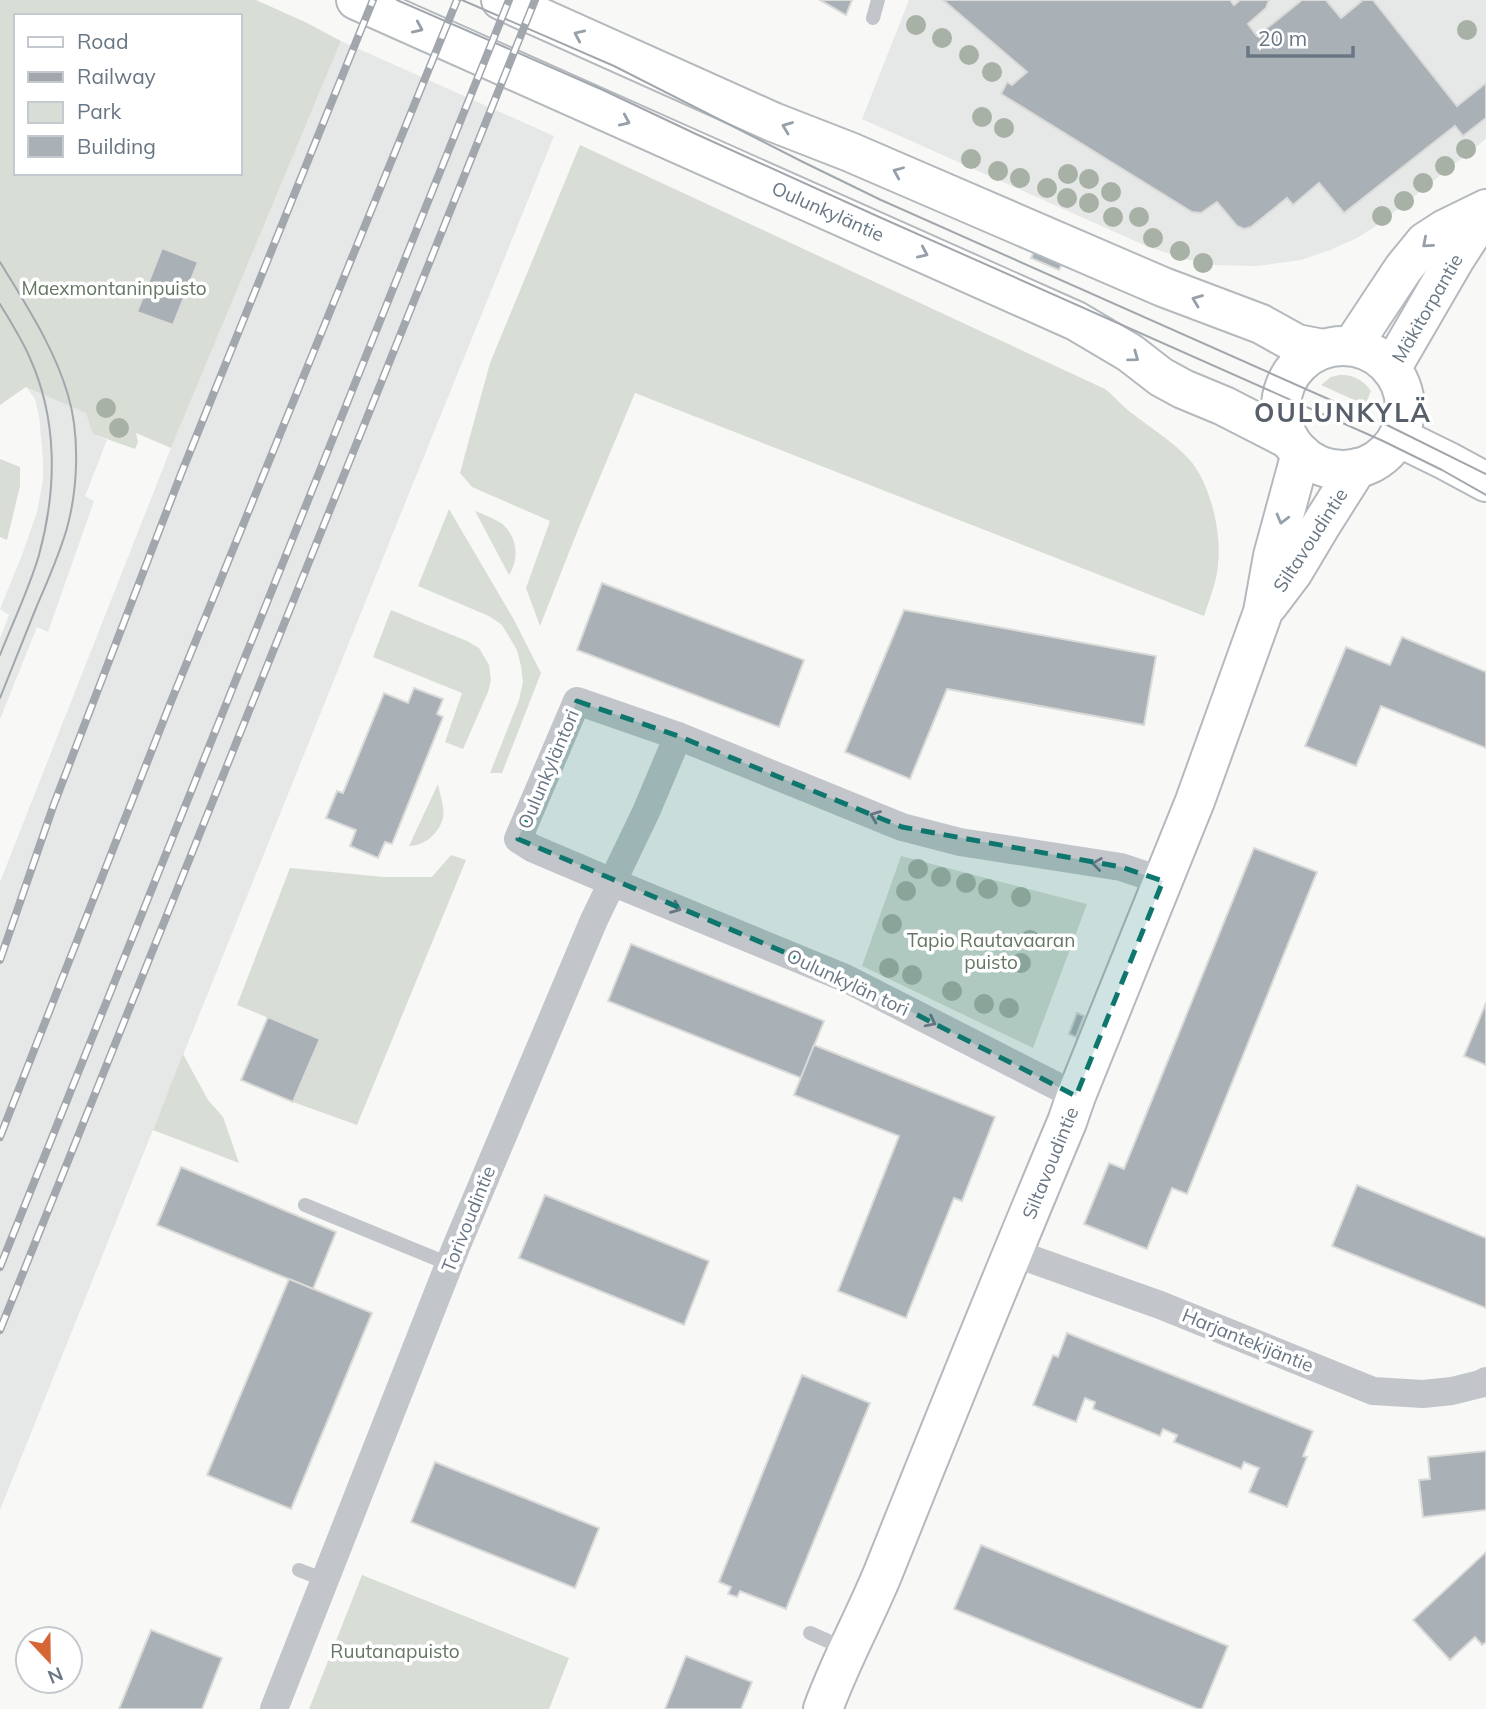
<svg xmlns="http://www.w3.org/2000/svg" width="1486" height="1709" font-family="Mulish,sans-serif">
	<style>
		.built { fill: #e6e7e7 }
		.green { fill: #d8ddd5; fill-rule: evenodd }
		.building { fill: #a9b0b6; stroke: #dadad8; stroke-width: 2 }
		.lines { fill: none; stroke-linecap: round; stroke-linejoin: round }
		.secondary-casing { stroke: #b4b9be; stroke-width: 42 }
		.lane { stroke: #c2c5c9; stroke-width: 14 }
		.street { stroke: #c2c5c9; stroke-width: 28 }
		.secondary { stroke: #fff; stroke-width: 38 }
		.tram { stroke: #a1a7ad; stroke-width: 2 }
		.rail-casing { stroke: #a1a7ad; stroke-width: 8 }
		.rail { stroke: #fff; stroke-width: 5; stroke-dasharray: 16; stroke-linecap: butt }
		.tree { fill: #a8b1a6 }
		.oneway { stroke: #96a0aa }
		.oneway2 { stroke: #697785 }
		.marked { fill: #0f766e; fill-opacity: 0.2; stroke: #0f766e; stroke-width: 5; stroke-dasharray: 14 9; stroke-linejoin: round }
		.labels { text-anchor: middle; stroke-width: 7; stroke-linejoin: round; paint-order: stroke }
		.street-label { font-size: 19px; fill: #697785; stroke: #fff }
		.park-label { font-size: 19px; fill: #667764; stroke: #fff }
		.district-label { font-size: 26px; font-weight: bold; letter-spacing: 2px; fill: #57606a; stroke: #fff }
	</style>
	<rect width="100%" height="100%" fill="#f8f8f6"/>
	<g class="built">
		<path d="M909 0H1486V139L1382 222 1357 238 1330 250 1301 260 1257 266 1214 265 1185 259 1146 246 862 119Z"/>
		<path d="M341 41 554 136 414 481 0 1510V882L171 448Z"/>
		<path d="M76 367 93 434 107 440 85 496 94 501 48 632 37 627 0 719V638L9 615 0 609 22 555 37 512 43 480V459L39 416 35 399 25 385Z"/>
	</g>
	<g class="green">
		<path d="M0 0H256L305 22 341 41 171 448 136 433 138 442 135 449 93 434 86 413 26 387 0 405ZM16 16H240V173H16Z"/>
		<path d="M580 145 1105 389C1115 397 1123 407 1133 414 1152 429 1172 441 1188 458 1210 481 1222 533 1218 564 1217 582 1209 600 1204 616L635 393 577 532 540 626 526 588 550 521 472 487 460 473 490 363Z"/>
		<path d="M1339 375C1353 374 1363 380 1371 391L1365 405 1321 385 1331 377Z"/>
		<path d="M0 459 20 467V486L7 540 0 537Z"/>
		<path d="M449 509 513 618 541 673 502 773H490L519 700 523 682 521 666 517 650 502 625 489 616 418 586Z"/>
		<path d="M475 511C483 514 493 518 501 523 517 536 520 558 509 575Z"/>
		<path d="M391 610 467 641 479 648 489 665 491 680 488 692 463 749 445 742 462 693 373 657Z"/>
		<path d="M438 784C440 795 445 807 443 818 439 833 425 846 409 846Z"/>
		<path d="M451 855 466 860 357 1125 293 1102 320 1039 237 1005 290 868 384 877H432Z"/>
		<path d="M901 856 1087 904 1033 1048 862 966Z"/>
		<path d="M183 1054 208 1100 223 1117 239 1163 153 1130Z"/>
		<path d="M362 1575 569 1658 549 1709H309Z"/>
	</g>
	<g class="building">
		<path d="M820 0H852L846 15Z"/>
		<path d="M943 0H1230L1234 5 1240 0H1269L1266 8 1248 24 1257 36 1302 0H1326L1341 18 1363 0H1373L1457 106 1486 83V118L1463 136 1455 126 1344 213 1319 183 1293 205 1287 198 1251 227 1244 229 1237 226 1217 202 1201 213 1192 212 1001 94 1007 82 1012 85 1027 72Z"/>
		<path d="M162 248 198 262 173 325 137 312Z"/>
		<path d="M1036 248 1064 260 1059 270 1031 258Z"/>
		<path d="M602 583 804 660 779 727 577 650Z"/>
		<path d="M904 610 1156 656 1144 725 947 689 910 779 845 752Z"/>
		<path d="M1402 637 1486 672V748L1381 706 1356 766 1305 746 1346 647 1390 665Z"/>
		<path d="M414 688 443 699 437 714 443 717 392 844 385 842 378 858 350 846 356 830 326 818 337 791 343 793 384 693 408 703Z"/>
		<path d="M1254 848 1317 872 1187 1194 1172 1188 1147 1249 1084 1224 1109 1163 1124 1169Z"/>
		<path d="M631 944 824 1021 801 1078 608 1001Z"/>
		<path d="M1486 1003V1065L1464 1056Z"/>
		<path d="M1077 1013 1084 1016 1076 1037 1069 1034Z"/>
		<path d="M268 1017 320 1039 293 1102 241 1080Z"/>
		<path d="M814 1045 995 1117 962 1201 954 1198 906 1318 838 1291 899 1136 794 1095Z"/>
		<path d="M181 1167 336 1232 313 1289 157 1225Z"/>
		<path d="M1357 1185 1486 1238V1308L1332 1246Z"/>
		<path d="M545 1195 709 1261 684 1325 519 1258Z"/>
		<path d="M289 1279 372 1313 291 1509 207 1475Z"/>
		<path d="M1067 1333 1313 1431 1303 1456 1307 1457 1287 1507 1249 1492 1259 1468 1244 1462 1241 1469 1174 1442 1177 1435 1163 1429 1160 1436 1093 1409 1095 1402 1085 1398 1076 1422 1033 1405 1053 1355 1058 1357Z"/>
		<path d="M802 1375 870 1403 786 1609 740 1591 737 1597 728 1594 731 1587 719 1582Z"/>
		<path d="M1486 1451V1510L1423 1517 1419 1480 1430 1479 1428 1457Z"/>
		<path d="M435 1462 599 1528 575 1588 411 1522Z"/>
		<path d="M981 1545 1228 1646 1202 1709H1198L954 1609Z"/>
		<path d="M1486 1552V1642L1482 1645 1475 1637 1450 1660 1413 1620Z"/>
		<path d="M151 1630 222 1658 202 1709H119Z"/>
		<path d="M686 1656 752 1682 741 1709H665Z"/>
	</g>
	<g class="lines">
		<g class="secondary-casing">
			<g id="secondary">
				<path d="M356 0 1076 321 1130 353 1161 377 1183 389 1224 406 1290 440"/>
				<path d="M501 0 773 122 850 152 1163 287 1261 324 1297 344 1323 349"/>
				<path d="M1352 346 1403 269 1425 242 1445 229 1486 209"/>
				<circle cx="1343" cy="408" r="62"/>
				<path d="M1391 369 1456 257 1486 211"/>
				<path d="M1398 437 1447 461 1486 482"/>
				<path d="M1268 605 1293 572 1321 525 1357 468"/>
				<path d="M823 1709C840 1662 864 1619 883 1573 943 1423 1004 1272 1067 1122L1076 1096 1195 801 1263 612 1273 556 1301 453"/>
			</g>
		</g>
		<g class="lane">
			<path d="M873 18 878 0"/>
			<path d="M305 1205 449 1264"/>
			<path d="M299 1570 325 1580"/>
			<path d="M810 1633 846 1649"/>
		</g>
		<g class="street">
			<path d="M1076 1096 845 978 612 882 532 848 518 839 577 701 678 736 902 827 960 842 1121 867 1163 881"/>
			<path d="M1014 1253 1160 1305 1373 1391 1423 1394 1452 1391 1480 1384 1486 1381"/>
			<path d="M274 1709 456 1247 594 920 646 812 678 736"/>
		</g>
		<use href="#secondary" class="secondary"/>
		<g class="tram">
			<path d="M397 0 603 90 696 134 877 216 1383 441 1442 470 1486 495"/>
			<path d="M462 0 614 66 803 162 881 200 1389 426 1486 474"/>
			<path d="M0 262C26 305 54 347 68 395 80 435 78 488 67 528 59 556 47 582 36 608 24 638 12 668 0 698"/>
			<path d="M0 304C10 321 21 338 29 356 58 419 57 489 39 555 29 589 13 622 0 655"/>
		</g>
		<g class="rail-casing">
			<g id="rail">
				<path d="M0 960 54 804 181 474 373 0"/>
				<path d="M0 1137 170 704 457 0"/>
				<path d="M0 1267 509 0"/>
				<path d="M0 1330 535 0"/>
			</g>
		</g>
		<use href="#rail" class="rail"/>
	</g>
	<g class="tree">
		<circle cx="916" cy="25" r="10"/>
		<circle cx="1467" cy="30" r="10"/>
		<circle cx="942" cy="38" r="10"/>
		<circle cx="969" cy="55" r="10"/>
		<circle cx="992" cy="72" r="10"/>
		<circle cx="982" cy="117" r="10"/>
		<circle cx="1004" cy="128" r="10"/>
		<circle cx="1466" cy="149" r="10"/>
		<circle cx="971" cy="159" r="10"/>
		<circle cx="1445" cy="166" r="10"/>
		<circle cx="998" cy="171" r="10"/>
		<circle cx="1068" cy="174" r="10"/>
		<circle cx="1020" cy="178" r="10"/>
		<circle cx="1089" cy="179" r="10"/>
		<circle cx="1423" cy="183" r="10"/>
		<circle cx="1047" cy="188" r="10"/>
		<circle cx="1111" cy="192" r="10"/>
		<circle cx="1067" cy="198" r="10"/>
		<circle cx="1404" cy="201" r="10"/>
		<circle cx="1089" cy="203" r="10"/>
		<circle cx="1382" cy="216" r="10"/>
		<circle cx="1113" cy="217" r="10"/>
		<circle cx="1139" cy="217" r="10"/>
		<circle cx="1153" cy="238" r="10"/>
		<circle cx="1180" cy="251" r="10"/>
		<circle cx="1203" cy="263" r="10"/>
		<circle cx="106" cy="408" r="10"/>
		<circle cx="119" cy="428" r="10"/>
		<circle cx="918" cy="869" r="10"/>
		<circle cx="941" cy="877" r="10"/>
		<circle cx="966" cy="883" r="10"/>
		<circle cx="988" cy="889" r="10"/>
		<circle cx="906" cy="891" r="10"/>
		<circle cx="1021" cy="897" r="10"/>
		<circle cx="892" cy="924" r="10"/>
		<circle cx="1030" cy="940" r="10"/>
		<circle cx="1021" cy="963" r="10"/>
		<circle cx="889" cy="968" r="10"/>
		<circle cx="912" cy="975" r="10"/>
		<circle cx="952" cy="991" r="10"/>
		<circle cx="984" cy="1004" r="10"/>
		<circle cx="1009" cy="1008" r="10"/>
	</g>
	<defs><path id="oneway-chevron" d="M-2-3.5L2.5 0L-2 3.5" fill="none" stroke-width="1.6" stroke-linecap="round" stroke-linejoin="round" transform="scale(1.75)"/></defs>
	<g class="oneway">
		<use href="#oneway-chevron" transform="translate(418 28) rotate(24)"/>
		<use href="#oneway-chevron" transform="translate(579 35) rotate(-156)"/>
		<use href="#oneway-chevron" transform="translate(625 121) rotate(24)"/>
		<use href="#oneway-chevron" transform="translate(787 127) rotate(-159)"/>
		<use href="#oneway-chevron" transform="translate(898 172) rotate(-157)"/>
		<use href="#oneway-chevron" transform="translate(1427 243) rotate(139)"/>
		<use href="#oneway-chevron" transform="translate(923 253) rotate(24)"/>
		<use href="#oneway-chevron" transform="translate(1197 300) rotate(-159)"/>
		<use href="#oneway-chevron" transform="translate(1134 357) rotate(36)"/>
		<use href="#oneway-chevron" transform="translate(1282 519) rotate(105)"/>
	</g>
	<g class="oneway2">
		<use href="#oneway-chevron" transform="translate(875 816) rotate(-158)"/>
		<use href="#oneway-chevron" transform="translate(1097 864) rotate(-172)"/>
		<use href="#oneway-chevron" transform="translate(676 908) rotate(22)"/>
		<use href="#oneway-chevron" transform="translate(931 1022) rotate(27)"/>
	</g>
	<path class="marked" d="M577 701 678 736 902 827 1121 867 1163 881 1076 1096 845 978 518 839Z"/>
	<g class="labels">
		<g class="street-label">
			<text transform="translate(828 211) rotate(24)" y="7">Oulunkyläntie</text>
			<text transform="translate(1427 308) rotate(-60)" y="7">Mäkitorpantie</text>
			<text transform="translate(1310 540) rotate(-57)" y="7">Siltavoudintie</text>
			<text transform="translate(548 769) rotate(-67)" y="7">Oulunkyläntori</text>
			<text transform="translate(848 982) rotate(25)" y="7">Oulunkylän tori</text>
			<text transform="translate(1050 1163) rotate(-68)" y="7">Siltavoudintie</text>
			<text transform="translate(468 1219) rotate(-68)" y="7">Torivoudintie</text>
			<text transform="translate(1248 1340) rotate(22)" y="7">Harjantekijäntie</text>
		</g>
		<g class="park-label">
			<text x="114" y="295">Maexmontaninpuisto</text>
			<text x="991" y="947">Tapio Rautavaaran<tspan x="991" dy="22">puisto</tspan></text>
			<text x="395" y="1658">Ruutanapuisto</text>
		</g>
		<g class="district-label">
			<text x="1343" y="422">OULUNKYLÄ</text>
		</g>
	</g>
	<rect x="14" y="14" width="228" height="161" fill="#ffffff" stroke="#c3c9ce" stroke-width="2"/>
	<rect x="28" y="37" width="35" height="10" fill="#ffffff" stroke="#c3c9ce" stroke-width="2"/>
	<text x="77" y="49" font-size="21" fill="#697785">Road</text>
	<rect x="28" y="72" width="35" height="10" fill="#a1a7ad" stroke="#c3c9ce" stroke-width="2"/>
	<text x="77" y="84" font-size="21" fill="#697785">Railway</text>
	<rect x="28" y="102" width="35" height="21" fill="#d8ddd5" stroke="#c3c9ce" stroke-width="2"/>
	<text x="77" y="119" font-size="21" fill="#697785">Park</text>
	<rect x="28" y="136" width="35" height="21" fill="#a9b0b6" stroke="#c3c9ce" stroke-width="2"/>
	<text x="77" y="154" font-size="21" fill="#697785">Building</text>
	<g transform="translate(49 1660) rotate(158)"><circle r="33" fill="#ffffff" stroke="#c3c9ce" stroke-width="2"/>
	<path d="M0-5L12 26L0 18L-12 26Z" fill="#d76637"/>
	<text y="-10" font-size="19" font-weight="bold" text-anchor="middle" fill="#697785">N</text>
	</g>
	<path d="M1248 46v10h105v-10" fill="none" stroke="#697785" stroke-width="3.5"/>
	<text x="1258" y="46" font-size="21" fill="#697785" stroke="#ffffff" stroke-width="5" paint-order="stroke">20 m</text>
</svg>
